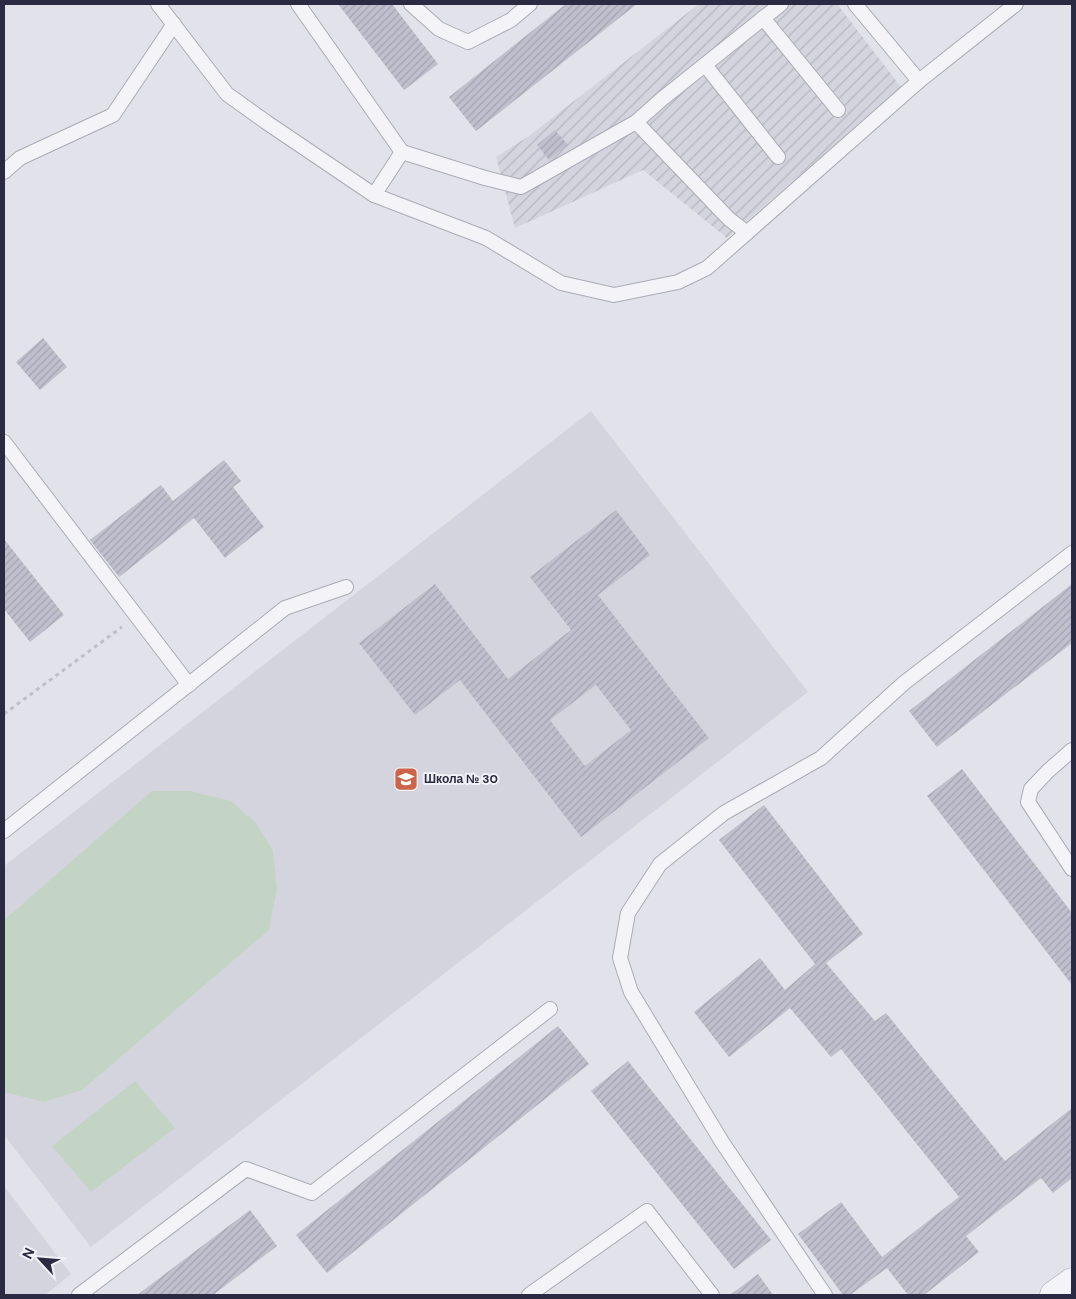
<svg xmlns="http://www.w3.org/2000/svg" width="1076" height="1299" font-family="'DM Sans',sans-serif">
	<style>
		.built { fill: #d4d4df }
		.industrial { fill: url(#industrial-furrows) }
		.park { fill: #c3d4c4 }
		.building { fill: url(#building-hatch); fill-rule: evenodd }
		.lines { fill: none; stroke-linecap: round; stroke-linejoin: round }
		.lane-casing { stroke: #ababb8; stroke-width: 16 }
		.street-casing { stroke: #ababb8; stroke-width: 29 }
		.path { stroke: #bfbfc9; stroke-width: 3; stroke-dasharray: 4 4; stroke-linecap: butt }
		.lane { stroke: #f4f4f8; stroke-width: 14 }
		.street { stroke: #f4f4f8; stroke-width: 28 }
		.labels { text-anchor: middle; stroke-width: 4; stroke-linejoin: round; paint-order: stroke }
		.poi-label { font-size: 12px; font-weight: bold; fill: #2a2a42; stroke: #f1f2f7; text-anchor: start }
	</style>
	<defs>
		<pattern id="industrial-furrows" width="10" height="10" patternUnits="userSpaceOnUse" patternTransform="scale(1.25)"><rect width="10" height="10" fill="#d4d4df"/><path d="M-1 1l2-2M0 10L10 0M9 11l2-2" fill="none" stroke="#b6b6c1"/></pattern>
		<pattern id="building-hatch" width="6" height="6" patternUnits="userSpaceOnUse" patternTransform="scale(1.25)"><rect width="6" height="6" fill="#bfbfcd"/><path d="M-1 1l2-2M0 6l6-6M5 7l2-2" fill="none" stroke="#a4a4b1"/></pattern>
	</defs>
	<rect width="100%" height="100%" fill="#e2e2ea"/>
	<g class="built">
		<path d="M591 411 808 692 91 1247 4 1135V866Z"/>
		<path d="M4 1186 71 1274 45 1295H4Z"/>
	</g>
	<path class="industrial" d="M699 4H837L901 87 727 238 643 170 515 228 496 157 529 136Z"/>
	<g class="park">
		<path d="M152 791H190L231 801 256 823 273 851 277 889 269 930 82 1090 44 1102 4 1092V920Z"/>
		<path d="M135 1081 175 1128 91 1192 52 1146Z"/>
	</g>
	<g class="building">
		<path d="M338 4H392L438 64 404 90Z"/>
		<path d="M566 4H637L476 131 449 97Z"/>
		<path d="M555 130 568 145 549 160 537 145Z"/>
		<path d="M43 338 67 367 40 390 16 362Z"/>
		<path d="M224 460 241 481 233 487 264 527 225 558 194 518 119 577 90 540 161 485 173 501Z"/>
		<path d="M616 510 650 555 598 595 709 738 581 837 460 680 415 715 359 643 435 584 508 679 571 630 530 577ZM596 685 631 730 585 766 550 720Z"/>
		<path d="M4 539 64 615 30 642 4 609Z"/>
		<path d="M1072 584V643L937 747 909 711Z"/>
		<path d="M962 769 1072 913V985L927 796Z"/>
		<path d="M764 805 863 934 826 963 875 1021 886 1013 1005 1161 1072 1108V1178L1053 1193 1041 1178 966 1236 979 1252 924 1295H908L887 1268 850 1295H843L798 1234 841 1202 882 1257 959 1197 841 1049 831 1057 790 1008 729 1057 694 1012 760 958 785 990 815 964 719 840Z"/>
		<path d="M558 1026 589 1064 327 1273 296 1235Z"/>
		<path d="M628 1061 771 1240 734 1269 591 1091Z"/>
		<path d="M250 1210 277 1246 213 1295H137Z"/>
		<path d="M758 1274 773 1295H730Z"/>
	</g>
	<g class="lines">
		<g class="lane-casing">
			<g id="lane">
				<path d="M158 4 227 94 266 122 374 195 486 238 561 283 614 295 678 282 707 268 919 81 1016 4"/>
				<path d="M298 4 402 152 374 195"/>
				<path d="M411 4 439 29 468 42 511 20 530 4"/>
				<path d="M855 4 919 81"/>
				<path d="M763 18 838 110"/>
				<path d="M705 65 778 157"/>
				<path d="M636 122 729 219 746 232"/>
				<path d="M402 152 485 178 521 187 636 122 662 99 781 4"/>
				<path d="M4 172 20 158 113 115 174 24"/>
				<path d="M4 442 189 685"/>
				<path d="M1072 750 1048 771 1031 789 1028 802 1072 869"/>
				<path d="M4 831 285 608 346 587"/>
				<path d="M79 1295 246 1169 312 1193 550 1009"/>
				<path d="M529 1295 647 1211 712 1295"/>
				<path d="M825 1295 722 1142 631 992 620 958 628 913 660 864 724 813 821 758 904 683 1072 553"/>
			</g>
		</g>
		<g class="street-casing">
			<path id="street" d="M1054 1295 1072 1282"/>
		</g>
		<path class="path" d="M4 714 122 627"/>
		<use href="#lane" class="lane"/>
		<use href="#street" class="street"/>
	</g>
	<defs>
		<g id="school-square" transform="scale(1.25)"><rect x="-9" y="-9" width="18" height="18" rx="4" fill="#cd6349" stroke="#f1f2f7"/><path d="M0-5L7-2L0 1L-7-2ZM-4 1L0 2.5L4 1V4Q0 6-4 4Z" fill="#fff"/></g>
	</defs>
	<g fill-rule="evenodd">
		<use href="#school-square" x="406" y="779"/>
	</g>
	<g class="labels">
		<g class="poi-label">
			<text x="424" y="783">Школа № 30</text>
		</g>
	</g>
	<rect width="1076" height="1299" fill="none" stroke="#2a2a42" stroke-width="10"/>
	<g transform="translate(40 1259) rotate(296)" stroke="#f1f2f7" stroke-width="4" paint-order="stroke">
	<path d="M0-4L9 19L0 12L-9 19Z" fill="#2a2a42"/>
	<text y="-8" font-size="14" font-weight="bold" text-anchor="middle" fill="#2a2a42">N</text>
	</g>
</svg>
